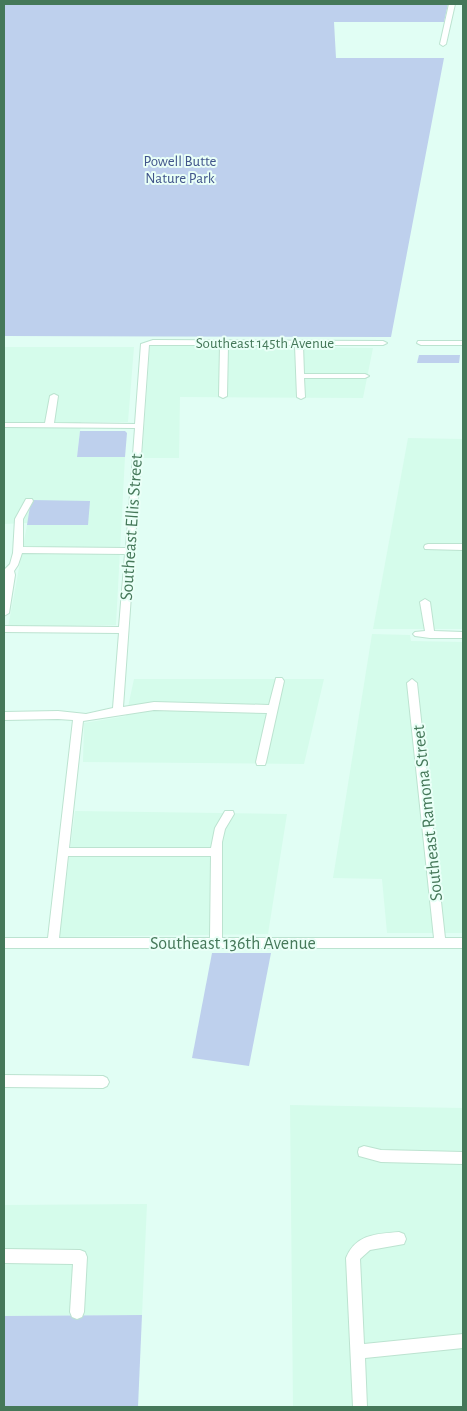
<svg xmlns="http://www.w3.org/2000/svg" width="467" height="1411" font-family="'Alegreya Sans',sans-serif">
	<style>
		.residential { fill: #d5fceb }
		.green { fill: #bed0ed }
		.lines { fill: none; stroke-linecap: round; stroke-linejoin: round }
		.minor-casing { stroke: #bce3d0; stroke-width: 2 }
		.minor { fill: #fff; fill-rule: evenodd }
		.labels { text-anchor: middle; stroke-width: 4; stroke-linejoin: round; paint-order: stroke }
		.far-park-label { font-size: 15px; fill: #41558b; stroke: #e9fff7 }
		.far-street-label { font-size: 15px; fill: #457859; stroke: #e9fff7 }
		.street-label { font-size: 18px; fill: #457859; stroke: #e9fff7 }
	</style>
	<rect width="100%" height="100%" fill="#e1fef4"/>
	<g class="residential">
		<path d="M150 345 373 348 363 398 180 397 179 458H142Z"/>
		<path d="M4 347H134L128 422H81L77 457H125L116 625 8 627 27 525H88L31 500 28 523 4 524Z"/>
		<path d="M408 438 463 439V629H373Z"/>
		<path d="M372 634 410 635 411 641 463 642V933H387L382 879 333 878Z"/>
		<path d="M134 679H324L304 764 83 762 84 723 126 716Z"/>
		<path d="M75 811 287 814 268 934 59 937Z"/>
		<path d="M290 1105 463 1108V1407H293Z"/>
		<path d="M147 1204 142 1315 4 1316V1205Z"/>
	</g>
	<g class="green">
		<path d="M4 4H448L444 22H334L336 58H444L391 337 4 336Z"/>
		<path d="M419 355H460L459 363H417Z"/>
		<path d="M80 431H125L127 433 125 457H77Z"/>
		<path d="M31 500 90 501 88 525H27Z"/>
		<path d="M212 953H271L249 1066 192 1058Z"/>
		<path d="M142 1315 138 1407H4V1316Z"/>
	</g>
	<g class="lines">
		<g class="minor-casing">
			<g id="minor">
				<path d="M449 4H455L446 44 443 46 440 44Z"/>
				<path d="M153 340 383 341 387 343 383 345H303L304 374H365L369 376 365 378H304L305 397 301 399 297 397 295 345H228L227 396 223 398 219 396 220 345H149L123 707 154 702 269 705 276 678H282L284 681 266 762 265 765H257L256 762 267 713 154 710 83 721 69 848H211L215 828 225 811H233L234 814 225 829 222 842V938H434L407 683 412 679 417 683 445 938H463V948H4V938H48L73 720 58 719 4 720V712L58 711 86 714 113 708 119 633 4 632V626L119 627 125 554 22 553 18 565 14 571 15 575 9 613 4 616V570L10 564 13 553 15 519 26 499H32L33 501 23 519V547L126 548 135 428 4 427V423H45L50 396 54 394 58 396 54 423 135 424 141 344ZM68 856H211L210 938H59Z"/>
				<path d="M418 341H463V345H421L417 343Z"/>
				<path d="M428 544H463V550L425 549 424 547 425 545Z"/>
				<path d="M425 599 430 602 434 631 463 632V638H430L415 636 413 634 415 632 425 631 420 602Z"/>
				<path d="M4 1075 103 1076 107 1078 109 1082 107 1086 103 1088 4 1087Z"/>
				<path d="M364 1146 381 1150 463 1152V1164L381 1162 359 1156 358 1152 359 1148Z"/>
				<path d="M399 1232 404 1234 406 1239 404 1244 370 1250 360 1259 364 1344 463 1334V1348L365 1358 367 1407H353L346 1258C356 1234 376 1234 399 1232Z"/>
				<path d="M4 1249 80 1250 85 1252 87 1257 84 1312 82 1317 77 1319 72 1317 70 1312 73 1264 4 1263Z"/>
			</g>
		</g>
		<use href="#minor" class="minor"/>
	</g>
	<g class="labels">
		<g class="far-park-label">
			<text x="180" y="166">Powell Butte<tspan x="180" dy="17">Nature Park</tspan></text>
		</g>
		<g class="far-street-label">
			<text x="265" y="348">Southeast 145th Avenue</text>
		</g>
		<g class="street-label">
			<text transform="translate(131 527) rotate(-86)" y="6">Southeast Ellis Street</text>
			<text transform="translate(427 813) rotate(-96)" y="6">Southeast Ramona Street</text>
			<text x="233" y="949">Southeast 136th Avenue</text>
		</g>
	</g>
	<rect width="467" height="1411" fill="none" stroke="#457859" stroke-width="10"/>
</svg>
